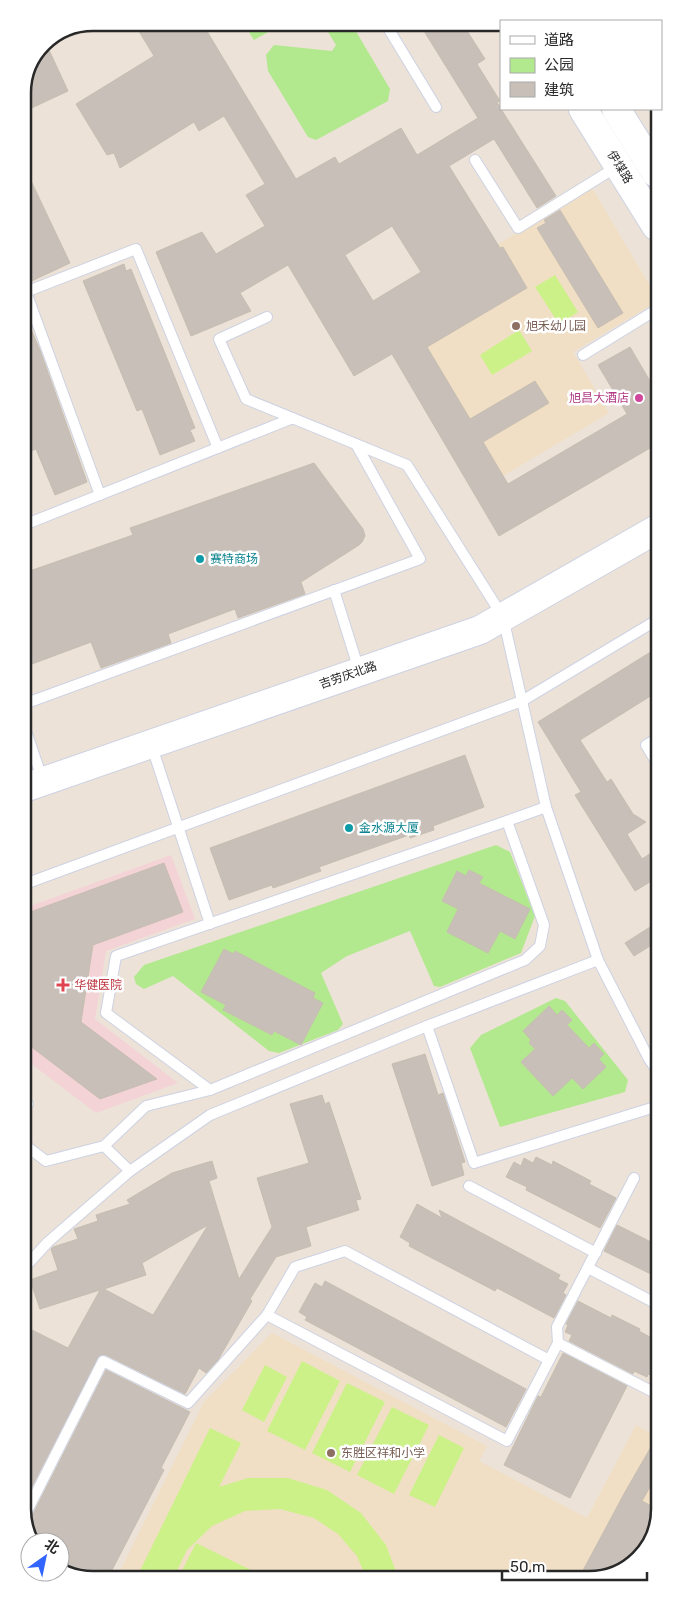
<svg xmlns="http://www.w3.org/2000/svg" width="682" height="1602" font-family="Rubik,'Noto Sans SC',sans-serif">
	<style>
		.education { fill: #f0dfc5 }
		.medical { fill: #f4d3d7 }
		.green { fill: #b2e98e }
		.pitch { fill: #cbf188 }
		.building { fill: #c7bfb8; stroke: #c7beb1; fill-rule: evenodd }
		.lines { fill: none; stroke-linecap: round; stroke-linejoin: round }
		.lane-casing { stroke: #cdd2e3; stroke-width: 12 }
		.secondary-casing { stroke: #cdd2e3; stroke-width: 30 }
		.lane { stroke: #fff; stroke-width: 10 }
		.secondary { stroke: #fff; stroke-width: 28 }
		.education-dot { fill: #8d6e63; stroke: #fff; stroke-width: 2 }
		.hotel-dot { fill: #d1479c; stroke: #fff; stroke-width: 2 }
		.culture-dot { fill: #0f9aa8; stroke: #fff; stroke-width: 2 }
		.health-dot { fill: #e0444e; stroke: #fff; stroke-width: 2 }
		.labels { text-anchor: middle; stroke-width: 5; stroke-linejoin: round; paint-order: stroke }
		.street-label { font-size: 12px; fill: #282828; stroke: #fff }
		.education-label { font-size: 12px; fill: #785e54; stroke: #fff; text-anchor: start }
		.hotel-label { font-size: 12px; fill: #b23c85; stroke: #fff; text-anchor: end }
		.culture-label { font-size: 12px; fill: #0d838f; stroke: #fff; text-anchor: start }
		.health-label { font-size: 12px; fill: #be3a42; stroke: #fff; text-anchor: start }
		.rim { fill: none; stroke: #282828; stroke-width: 2.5 }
	</style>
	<rect width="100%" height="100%" fill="#ece2d7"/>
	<g class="education">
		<path d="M592 188 656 296V302L573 352 609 413 503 476 401 302Z"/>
		<path d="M272 1333 487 1446 479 1461 587 1518 636 1425 659 1438V1509L645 1552 611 1576 116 1579 204 1402Z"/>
	</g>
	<path class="medical" d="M171 855 195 919 106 951 95 1019 178 1083 96 1113 25 1059V908Z"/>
	<g class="green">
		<path d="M243 23H270V31L254 40Z"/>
		<path d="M327 23H334L354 28 390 89 388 101 316 140 308 137 268 71 266 55 274 45 332 51 336 45 325 27Z"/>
		<path d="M496 845 510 852 535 916 521 953 440 987 434 986 410 931 347 956 321 973 343 1024 338 1030 279 1053 269 1051 173 976 144 989 136 984 134 977 144 965Z"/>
		<path d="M556 998 565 1001 628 1080 625 1092 500 1127 470 1048 481 1035Z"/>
	</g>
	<g class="pitch">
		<path d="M555 275 578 312 559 324 535 287Z"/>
		<path d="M519 330 532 351 492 375 480 355Z"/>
		<path d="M302 1361 340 1381 305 1450 267 1431Z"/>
		<path d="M265 1365 287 1377 264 1422 242 1410Z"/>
		<path d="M347 1383 385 1402 350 1472 312 1453Z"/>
		<path d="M392 1407 429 1425 394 1494 357 1475Z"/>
		<path d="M210 1428 241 1443 219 1487 248 1478H288L327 1490 361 1513 386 1545 398 1577H366L357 1556 338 1534 314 1518 280 1509 245 1511 212 1526 187 1550 173 1579H136Z"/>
		<path d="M439 1435 464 1448 435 1507 409 1495Z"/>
		<path d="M196 1543 267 1578 178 1579Z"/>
	</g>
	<g class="building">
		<path d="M134 23H202L296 179 335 157 339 164 401 128 417 155 478 118 419 23H462L485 59 477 64 500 101 497 102 501 109 556 196 537 208 494 139 449 166 500 248 503 247 527 288 427 347 470 419 535 381 549 403 483 442 508 484 627 414 598 365 630 347 657 393V444L499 536 392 354 354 376 288 265 240 293 251 311 191 336 156 252 202 232 216 254 265 226 246 195 265 184 224 116 199 131 194 122 120 168 114 153 107 155 76 104 154 56ZM392 226 421 272 373 301 345 255Z"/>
		<path d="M49 50 68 91 23 112V89L38 55Z"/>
		<path d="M23 164 70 263 23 285Z"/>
		<path d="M560 210 623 313 598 328 537 228 546 223 544 220Z"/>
		<path d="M124 264 126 271 131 269 195 428 190 430 195 441 160 455 142 409 137 411 83 281Z"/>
		<path d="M23 311 40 350 87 482 55 495 36 449 31 451 24 435 29 433 23 420Z"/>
		<path d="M314 463 363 529 365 536 362 542 359 545 301 582 305 594 238 618 235 609 168 634 171 643 101 668 91 642 24 667V573L133 535 130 528Z"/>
		<path d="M657 648V692L580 740 607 782 611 779 633 814 646 822 627 834 642 859 651 853 658 864V877L635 891 575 795 581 792 538 722Z"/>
		<path d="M465 755 484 807 433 826 434 830 410 838 409 835 319 867 321 871 273 888 272 885 229 900 210 848Z"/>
		<path d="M164 863 183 912 93 945 81 1022 157 1079 100 1099 25 1042V914Z"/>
		<path d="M469 870 483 877 479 883 530 909 515 939 500 931 488 953 447 932 458 909 442 901 457 871 466 876Z"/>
		<path d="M658 922V941L634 956 625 943Z"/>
		<path d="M224 949 233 954 235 951 315 993 313 998 323 1003 301 1045 274 1031 272 1035 223 1010 226 1005 201 992Z"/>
		<path d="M549 1006 557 1015 562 1010 572 1020 567 1025 589 1048 594 1043 604 1054 599 1059 606 1067 583 1089 572 1078 553 1096 521 1062 535 1049 529 1043 531 1040 523 1031Z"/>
		<path d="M425 1054 438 1095 443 1093 465 1162 461 1163 464 1175 432 1186 392 1064Z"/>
		<path d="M322 1095 325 1104 329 1102 345 1150 361 1199 356 1200 359 1210 306 1227 311 1246 276 1257 250 1299 252 1301 218 1360 206 1373 199 1368 185 1394 106 1355 99 1356 26 1498V1327L68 1348 100 1290 40 1309 30 1280 58 1270 51 1249 53 1247 78 1239 74 1229 98 1221 96 1215 130 1204 127 1200 172 1173 212 1161 217 1178 209 1181 239 1279 272 1227 257 1178 309 1163 290 1104ZM208 1225 153 1315 104 1289 146 1275 142 1263Z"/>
		<path d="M536 1157 552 1165 553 1161 591 1181 589 1184 616 1198 600 1228 526 1190 527 1187 506 1177 514 1162 521 1166 524 1158 533 1163Z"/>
		<path d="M417 1204 442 1218 439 1210 560 1275 558 1279 568 1284 563 1293 566 1295 554 1318 497 1288 495 1291 409 1246 410 1243 400 1237Z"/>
		<path d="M617 1225 655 1244 653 1247 659 1250V1278L604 1251Z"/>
		<path d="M325 1281 526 1389 506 1427 305 1320 307 1317 299 1312 315 1283 322 1287Z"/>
		<path d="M578 1301 611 1318 612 1315 640 1329 639 1331 659 1342V1380L648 1374 647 1377 634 1371 633 1374 569 1341 572 1335 565 1332 568 1325 566 1324Z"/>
		<path d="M563 1353 627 1386 570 1498 504 1465 538 1396 541 1397Z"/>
		<path d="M106 1370 190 1412 161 1468 164 1470 111 1572H109L106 1579H88L60 1569V1542H34L26 1531V1520L32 1516Z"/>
		<path d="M659 1433V1471L642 1501 659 1510 645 1552 611 1576H580L625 1492Z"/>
	</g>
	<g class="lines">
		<g class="lane-casing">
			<g id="lane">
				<path d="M385 23 436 107"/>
				<path d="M475 160 518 228 618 166"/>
				<path d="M26 292 100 495"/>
				<path d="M23 293 136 249 218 448"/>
				<path d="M583 355 656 310"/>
				<path d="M24 525 293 418"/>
				<path d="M334 590 359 670"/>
				<path d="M24 704 420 559 356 444"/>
				<path d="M24 725 43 781"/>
				<path d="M658 738 646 745 658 765"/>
				<path d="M151 744 210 924"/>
				<path d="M546 807 598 960 427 1026 474 1163 658 1106"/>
				<path d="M25 884 522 701 657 620"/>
				<path d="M598 960 649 1059"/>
				<path d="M658 1050 649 1059 658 1072"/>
				<path d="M210 1090 106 1013 116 956 507 821"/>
				<path d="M25 1101 28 1104"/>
				<path d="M25 1145 46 1161 104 1146 146 1106 210 1090 525 960 540 946 544 925 507 821 546 807 503 617 407 465 246 399 219 339 267 317"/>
				<path d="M104 1146 130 1171 210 1115 427 1026"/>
				<path d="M469 1186 596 1253"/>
				<path d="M26 1266 48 1242 130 1171"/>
				<path d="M588 1268 659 1305"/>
				<path d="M267 1315 295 1267 345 1251 549 1360"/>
				<path d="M558 1343 557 1327 634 1178"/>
				<path d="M26 1513 103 1361 188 1403 267 1315 507 1441 558 1343 659 1395"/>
			</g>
		</g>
		<g class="secondary-casing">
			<g id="secondary">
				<path d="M583 109 656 226"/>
				<path d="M616 109 656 173"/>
				<path d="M24 788 480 630 657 529"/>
			</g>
		</g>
		<use href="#lane" class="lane"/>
		<use href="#secondary" class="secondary"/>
	</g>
	<g class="education-dot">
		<circle cx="516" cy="326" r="5"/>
		<circle cx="331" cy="1453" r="5"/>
	</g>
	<circle class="hotel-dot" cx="639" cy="398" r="5"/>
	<g class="culture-dot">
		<circle cx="200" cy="559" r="5"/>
		<circle cx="349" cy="828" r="5"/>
	</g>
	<path class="health-dot" d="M60.5 977.5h5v5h5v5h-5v5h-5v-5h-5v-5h5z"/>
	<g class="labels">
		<g class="street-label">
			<text transform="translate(620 167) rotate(58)" y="4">伊煤路</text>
			<text transform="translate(348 675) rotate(-19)" y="4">吉劳庆北路</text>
		</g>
		<g class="education-label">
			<text x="526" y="330">旭禾幼儿园</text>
			<text x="341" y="1457">东胜区祥和小学</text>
		</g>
		<g class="hotel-label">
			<text x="629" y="402">旭昌大酒店</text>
		</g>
		<g class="culture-label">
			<text x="210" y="563">赛特商场</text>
			<text x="359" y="832">金水源大厦</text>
		</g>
		<g class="health-label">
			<text x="74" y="989">华健医院</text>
		</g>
	</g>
	<path d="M0 0H682V1602H0ZM93 31H589A62 62 0 0 1 651 93V1509A62 62 0 0 1 589 1571H93A62 62 0 0 1 31 1509V93A62 62 0 0 1 93 31Z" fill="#fff" fill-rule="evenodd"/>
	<path class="rim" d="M93 31H589A62 62 0 0 1 651 93V1509A62 62 0 0 1 589 1571H93A62 62 0 0 1 31 1509V93A62 62 0 0 1 93 31Z"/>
	<rect x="500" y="20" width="162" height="90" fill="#ffffff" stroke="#a9a9a9"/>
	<rect x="510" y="36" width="25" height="8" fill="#ffffff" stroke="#a9a9a9"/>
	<text x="544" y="45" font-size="15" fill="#282828">道路</text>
	<rect x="510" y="58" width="25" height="15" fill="#b2e98e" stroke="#a9a9a9"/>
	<text x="544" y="70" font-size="15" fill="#282828">公园</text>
	<rect x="510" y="82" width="25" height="15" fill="#c7bfb8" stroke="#a9a9a9"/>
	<text x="544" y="95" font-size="15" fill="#282828">建筑</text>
	<g transform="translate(45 1557) rotate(33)"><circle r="24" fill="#ffffff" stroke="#a9a9a9"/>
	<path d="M0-4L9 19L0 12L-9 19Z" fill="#3264ff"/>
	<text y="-8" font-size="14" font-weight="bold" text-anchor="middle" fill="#282828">北</text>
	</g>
	<path d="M502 1572v8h145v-8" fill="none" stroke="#282828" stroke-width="2.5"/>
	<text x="510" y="1572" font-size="15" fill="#282828" stroke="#ffffff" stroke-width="4" paint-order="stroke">50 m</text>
</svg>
